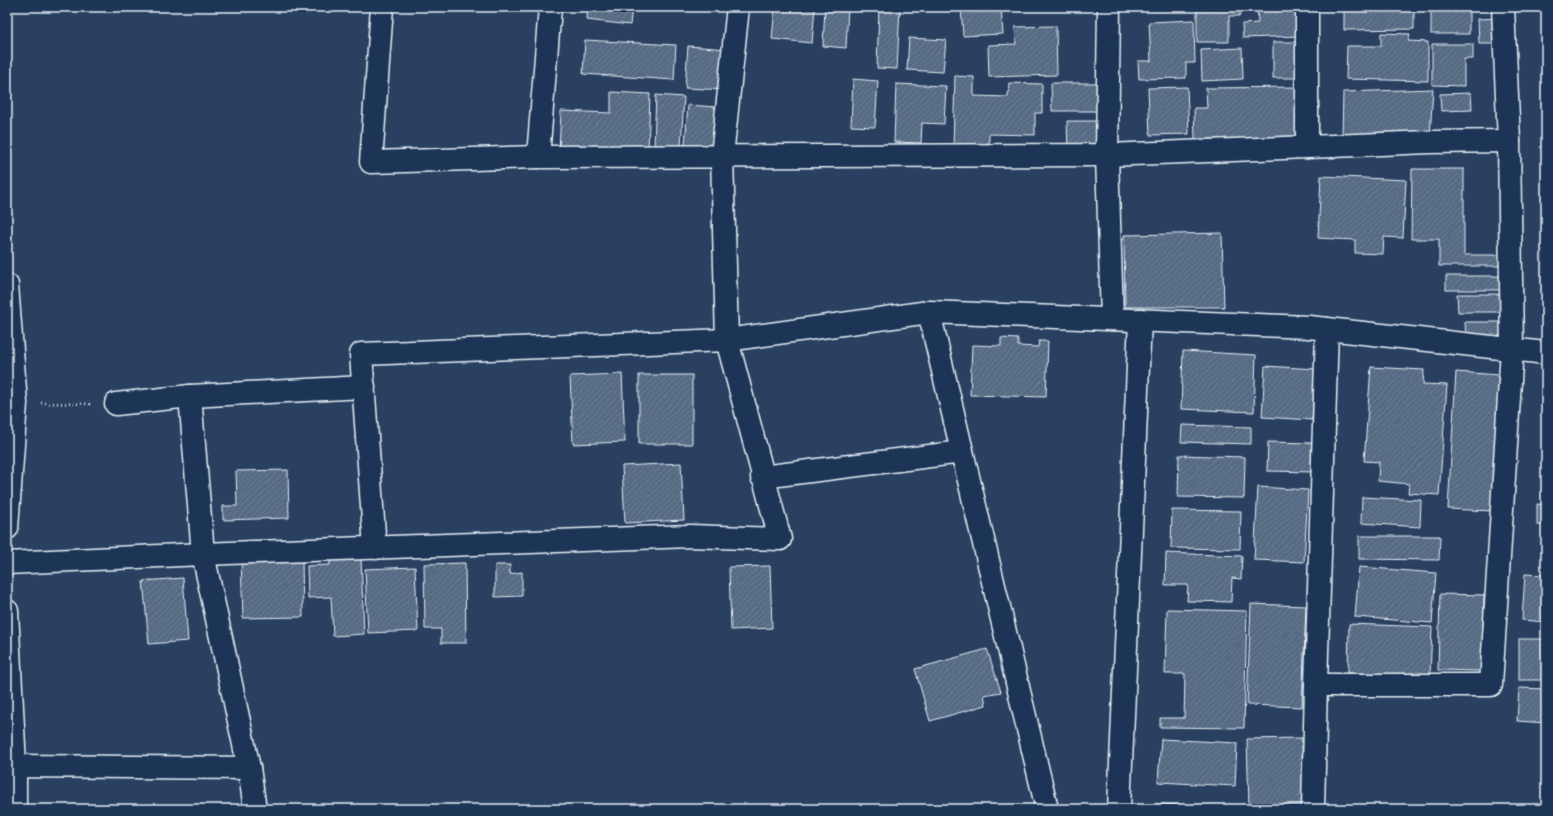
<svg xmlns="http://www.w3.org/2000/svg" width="1553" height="816" font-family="'Architects Daughter',sans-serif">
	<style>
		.building { fill: url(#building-hatch); stroke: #e8f1f8 }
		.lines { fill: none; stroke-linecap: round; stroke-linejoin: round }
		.street-casing { stroke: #e8f1f8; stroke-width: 25 }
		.path { stroke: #e8f1f8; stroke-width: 2.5; stroke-dasharray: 1 3; stroke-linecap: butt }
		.street { stroke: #1d3557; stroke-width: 22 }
	</style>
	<defs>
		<pattern id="building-hatch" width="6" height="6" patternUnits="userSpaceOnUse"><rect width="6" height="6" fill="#556a83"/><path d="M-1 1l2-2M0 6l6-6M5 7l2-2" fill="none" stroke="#6d8095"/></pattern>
	</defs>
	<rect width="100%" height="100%" fill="#294061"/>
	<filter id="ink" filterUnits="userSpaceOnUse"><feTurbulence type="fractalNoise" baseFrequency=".025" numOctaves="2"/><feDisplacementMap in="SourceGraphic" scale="8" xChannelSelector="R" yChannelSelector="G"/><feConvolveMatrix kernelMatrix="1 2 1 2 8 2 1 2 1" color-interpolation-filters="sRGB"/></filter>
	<g filter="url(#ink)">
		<g class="building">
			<path d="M588 7H632L630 25 587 20Z"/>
			<path d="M775 7H815L812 43 772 39Z"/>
			<path d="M825 7H848L846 48 823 46Z"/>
			<path d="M879 7H900L897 69 877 68Z"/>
			<path d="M961 7H1001L1003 34 963 36Z"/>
			<rect x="1152" y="7" width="34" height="3"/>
			<path d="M1197 7H1240V16H1229V42H1197Z"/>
			<path d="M1257 7H1303L1302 36 1243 38 1242 24 1258 23Z"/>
			<path d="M1344 7H1414V29L1344 30Z"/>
			<rect x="1431" y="7" width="38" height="27"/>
			<path d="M1500 18V44H1479L1478 19Z"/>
			<path d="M1194 20 1195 63H1186V78L1139 79 1138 61H1151L1149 22Z"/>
			<path d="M1056 26 1057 75 989 77 988 45 1016 44 1015 27Z"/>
			<path d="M1381 33 1410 34 1408 41 1428 42V81L1346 79 1347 46H1381Z"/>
			<path d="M909 38 946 40 943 72 907 70Z"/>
			<path d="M585 40 676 45 674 80 583 74Z"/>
			<rect x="1273" y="42" width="29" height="36"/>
			<path d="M1432 44H1473V59H1464V86L1432 85Z"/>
			<path d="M688 46 728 49 726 90 685 88Z"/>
			<path d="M1242 48 1243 79 1202 81 1201 50Z"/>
			<path d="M955 76 974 77V96L1008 97 1009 83 1042 84V113H1035V135L989 134V148H953Z"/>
			<path d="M853 79 878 81 875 127 851 126Z"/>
			<path d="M1051 83H1097V111H1052Z"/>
			<path d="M896 84 946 86 944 124 922 123 921 143 894 142Z"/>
			<path d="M1187 87 1189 134 1150 135 1148 88Z"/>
			<path d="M1302 87V139H1195L1194 108H1207L1206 88Z"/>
			<path d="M1433 89 1430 135 1342 137 1343 92Z"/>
			<path d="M611 92 650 94 648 153 559 150 561 111 611 113Z"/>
			<path d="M1471 93 1472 110 1441 111 1440 94Z"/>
			<path d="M656 95 684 97 681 146 654 145Z"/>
			<path d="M688 105 716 107 713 147 685 145Z"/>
			<path d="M1067 121H1103L1104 150H1068Z"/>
			<path d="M1412 169H1464V255H1504V266H1439V239H1411Z"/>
			<path d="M1321 176 1406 180 1403 238 1384 237 1383 254 1355 253V240L1318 238Z"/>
			<path d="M1222 233 1224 307H1125L1124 235Z"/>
			<rect x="1446" y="276" width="55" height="14"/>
			<path d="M1457 294H1503V312H1458Z"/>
			<path d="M1465 322H1502V338H1466Z"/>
			<path d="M1001 338 1018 339V346L1038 347 1039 341H1048L1046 397 970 395 972 345 1001 346Z"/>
			<path d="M1183 351 1256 355 1254 412 1181 409Z"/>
			<path d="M1265 366 1316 369 1312 420 1262 417Z"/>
			<path d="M1371 367 1424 370 1423 384 1447 385 1439 495 1408 493 1409 484 1378 481 1379 462 1364 461Z"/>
			<path d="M1456 372 1501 375 1493 511 1448 509Z"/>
			<path d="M622 374 625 442 573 444 570 376Z"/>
			<rect x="639" y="375" width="53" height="69"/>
			<path d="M1182 425 1251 427V444L1181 442Z"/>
			<path d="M1268 442 1313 443V472L1267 471Z"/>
			<path d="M1179 455 1245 457 1244 498 1178 497Z"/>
			<path d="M1546 459V500H1544Z"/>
			<path d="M681 463 684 520 625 523 622 466Z"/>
			<path d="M288 470 289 518 223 520V506H237L236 471Z"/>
			<path d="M1258 487 1308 490 1304 562 1254 560Z"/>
			<path d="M1362 497 1421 500 1420 527 1361 523Z"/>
			<path d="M1537 504 1546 505V525H1537Z"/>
			<path d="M1172 510 1241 511 1240 549 1171 548Z"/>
			<path d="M1359 536H1440L1439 560 1359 559Z"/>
			<path d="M1166 553 1242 556 1241 579 1232 578 1231 602 1187 601 1188 585H1165Z"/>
			<path d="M302 558 303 617 243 618 241 559Z"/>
			<path d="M361 558 364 634 333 636 331 597 308 598 307 566 330 565V559Z"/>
			<path d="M465 563 466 643H441V629H425L424 564Z"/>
			<path d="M495 565H510V574L522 572V596L495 597Z"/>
			<path d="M770 566 772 628 731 630 729 567Z"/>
			<path d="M415 567 418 631 368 633 365 569Z"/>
			<path d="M1359 567 1436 573 1432 623 1355 617Z"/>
			<path d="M1525 574 1546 575V622L1522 620Z"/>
			<path d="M183 578 188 641 149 644 143 581Z"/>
			<path d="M1440 594 1484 595 1482 671 1438 670Z"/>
			<path d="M1251 604 1306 606 1302 707 1247 705Z"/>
			<path d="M1167 609 1247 611 1244 728 1160 727V718H1184L1185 674H1165Z"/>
			<path d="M1349 624 1432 627 1430 676 1348 673Z"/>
			<rect x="1519" y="639" width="27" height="41"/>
			<path d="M987 649 1001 692 984 695 986 705 930 721 915 669Z"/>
			<path d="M1519 688 1546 689V723L1517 721Z"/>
			<path d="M1302 738 1303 805 1249 806 1247 739Z"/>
			<path d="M1161 739 1237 743 1235 786 1158 782Z"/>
			<path d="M1156 804 1232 807V809H1156Z"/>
		</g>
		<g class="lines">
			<g class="street-casing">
				<g id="street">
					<path d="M382 7 371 162 538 157"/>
					<path d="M550 7 538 157 1107 155 1430 142 1509 141 1512 349 1491 685H1316L1313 809"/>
					<path d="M738 7 722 156 727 340 929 312"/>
					<path d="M1109 7 1107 155 1112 319"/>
					<path d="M1307 7V147"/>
					<path d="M1503 7 1509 141"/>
					<path d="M7 285 16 403 7 528"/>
					<path d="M190 396 203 554 249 768 255 809"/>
					<path d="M116 404 190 396 364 387"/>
					<path d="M762 477 962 452"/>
					<path d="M7 563 203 554 690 536 780 539 727 340 361 354 375 548"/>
					<path d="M7 611 15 766"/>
					<path d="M1316 685 1327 329"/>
					<path d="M15 809V766L249 768"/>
					<path d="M1047 809 929 312 1309 327 1546 353"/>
					<path d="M1119 809 1140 320"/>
				</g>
			</g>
			<path class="path" d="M41 403 92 404"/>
			<use href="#street" class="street"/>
		</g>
	</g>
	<rect width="1553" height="816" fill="none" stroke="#1d3557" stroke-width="24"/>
	<rect x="12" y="12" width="1529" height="792" fill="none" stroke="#e8f1f8" stroke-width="1.5" filter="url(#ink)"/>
</svg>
